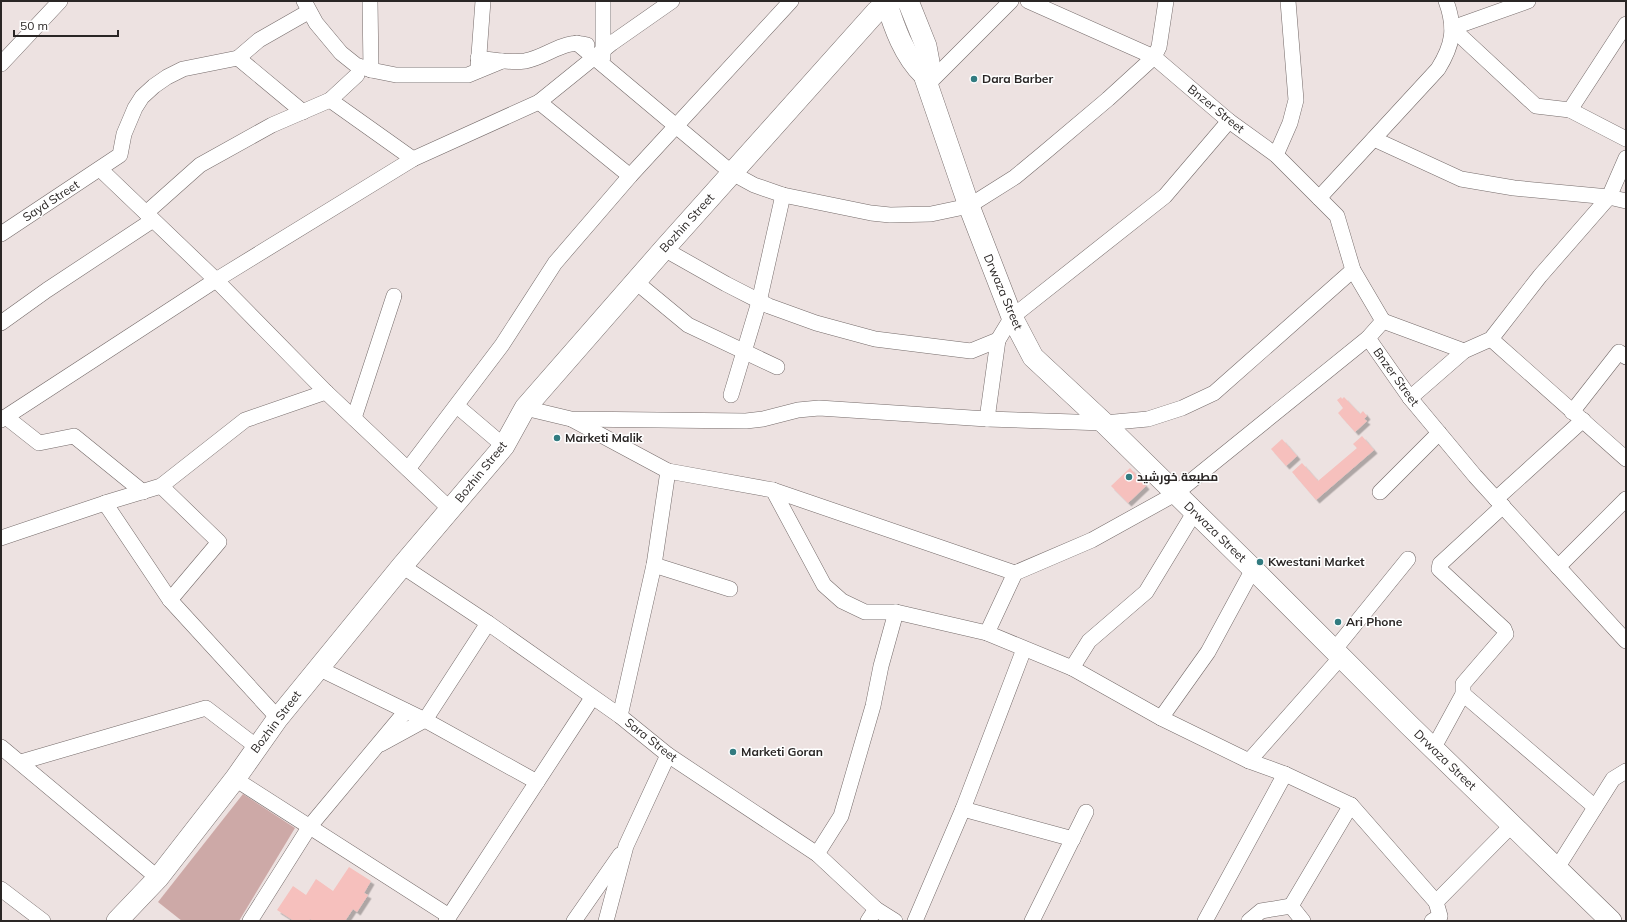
<svg xmlns="http://www.w3.org/2000/svg" width="1627" height="922" font-family="Mulish,Cairo,sans-serif">
	<style>
		.green { fill: #cda9a7 }
		.building { fill: #f6c0bd; filter: url(#shadow) }
		.lines { fill: none; stroke-linecap: round; stroke-linejoin: round }
		.street-casing { stroke: #756b6a; stroke-width: 16 }
		.secondary-casing { stroke: #756b6a; stroke-width: 22 }
		.street { stroke: #fff; stroke-width: 15 }
		.secondary { stroke: #fff; stroke-width: 21 }
		.poi-dot { fill: #327b80; stroke: #fff; stroke-width: 1.5 }
		.labels { text-anchor: middle; stroke-width: 3; stroke-linejoin: round; paint-order: stroke }
		.poi-label { font-size: 12px; font-weight: bold; fill: #2a2625; stroke: #fff; text-anchor: start }
		.street-label { font-size: 12px; fill: #2a2625; stroke: #fff }
	</style>
	<defs>
		<filter id="shadow"><feDropShadow dx="3.5" dy="3.5" stdDeviation="0" flood-color="#0004"/></filter>
	</defs>
	<rect width="100%" height="100%" fill="#ede2e1"/>
	<path class="green" d="M243 794 295 828 239 921H182L158 902Z"/>
	<g class="building">
		<path d="M1341 397 1342 399 1344 397 1360 414 1363 411 1367 416 1364 419 1367 421 1355 432 1338 413 1343 408 1337 400Z"/>
		<path d="M1362 436 1374 450 1316 500 1292 472 1302 463 1318 481 1357 448 1353 444Z"/>
		<path d="M1282 439 1297 456 1286 466 1271 449Z"/>
		<path d="M1130 468 1146 486 1128 503 1111 486Z"/>
		<path d="M349 867 371 881 364 893 368 895 357 912 353 909 345 921H313L310 919 309 921H294L277 910 293 886 306 895 316 879 333 891Z"/>
	</g>
	<g class="lines">
		<g class="street-casing">
			<g id="street">
				<path d="M304 1 316 23 341 53 356 65 371 70 396 75H468L502 61"/>
				<path d="M370 1 371 70"/>
				<path d="M603 1V57"/>
				<path d="M1028 1 1154 57 1229 121 1276 155 1337 216 1353 270 1383 321 1368 338 1410 398 1475 476 1626 641"/>
				<path d="M1528 1 1452 28 1536 106 1570 110 1626 24"/>
				<path d="M577 43 732 173 754 185 783 195 871 213 890 215 931 214 969 206 1015 177 1044 153 1108 99 1154 57 1159 47 1166 1"/>
				<path d="M238 58 303 112"/>
				<path d="M478 58C494 60 510 63 525 61 548 57 564 38 587 45"/>
				<path d="M1 64 60 1"/>
				<path d="M478 68 483 1"/>
				<path d="M928 84 1011 1"/>
				<path d="M330 100 413 159"/>
				<path d="M539 102 630 176"/>
				<path d="M1570 110 1626 139"/>
				<path d="M1374 139 1461 179 1514 188 1609 197 1626 201"/>
				<path d="M1276 155 1290 123 1296 100 1288 1"/>
				<path d="M100 169 216 280 326 392 450 509"/>
				<path d="M1319 198 1438 69C1453 45 1456 28 1446 1"/>
				<path d="M146 213 200 165 272 125 330 100 357 75"/>
				<path d="M1 234 120 155 124 134 135 108 142 97 154 86 167 77 183 69 238 58 259 40 308 12"/>
				<path d="M664 249 726 284 769 306 816 323 875 339 971 351 998 340 1012 317 1165 196 1229 121"/>
				<path d="M636 282 688 325 777 367"/>
				<path d="M1383 321 1464 351"/>
				<path d="M1 323 47 290 153 220"/>
				<path d="M1491 339 1626 459"/>
				<path d="M731 395 759 302 783 195"/>
				<path d="M1410 398 1464 351 1491 339 1540 276 1609 197 1626 158"/>
				<path d="M457 406 504 446"/>
				<path d="M525 408 571 419 746 421 763 419 798 410 819 408 987 419 1104 423 1148 419 1182 408 1214 393 1353 270"/>
				<path d="M1572 412 1619 352 1626 357"/>
				<path d="M6 417 39 443 74 436 143 492"/>
				<path d="M354 418 394 296"/>
				<path d="M987 419 998 340"/>
				<path d="M1 420 216 280 413 159 539 102 612 43 672 1"/>
				<path d="M573 420 668 471 773 490 1015 573"/>
				<path d="M408 469 502 345 555 263 630 176 791 1"/>
				<path d="M161 486 219 542 170 600"/>
				<path d="M773 490 824 585 842 601 865 612H896L987 633 1072 668 1161 718 1249 761 1285 774 1351 805 1436 902"/>
				<path d="M1380 492 1439 433"/>
				<path d="M1496 499 1583 420"/>
				<path d="M105 503 170 600 278 718"/>
				<path d="M1 538 105 503 161 486 245 420 326 392"/>
				<path d="M654 565 730 589"/>
				<path d="M402 566 488 623 620 716 668 755 817 854 876 909 895 921"/>
				<path d="M1558 567 1626 499"/>
				<path d="M987 633 1015 573 1092 540 1175 494 1368 338"/>
				<path d="M1335 649 1408 559"/>
				<path d="M318 668 425 720 537 782"/>
				<path d="M1072 668 1089 641 1146 592 1194 513"/>
				<path d="M1463 694 1595 807"/>
				<path d="M620 716 654 565 668 471"/>
				<path d="M1161 718 1208 652 1253 569"/>
				<path d="M381 744 425 720 488 623"/>
				<path d="M1 747 158 878"/>
				<path d="M1433 749 1463 694V684L1506 634 1504 629 1439 569 1440 564 1503 506"/>
				<path d="M1249 761 1341 657"/>
				<path d="M21 762 206 708 257 747"/>
				<path d="M235 779 449 916"/>
				<path d="M963 809 1073 839"/>
				<path d="M817 854 841 816 873 706 881 666 896 612"/>
				<path d="M1557 868 1613 779 1626 771"/>
				<path d="M1 889 43 921"/>
				<path d="M1291 906 1351 805"/>
				<path d="M250 921 310 826 406 711"/>
				<path d="M446 921 592 698"/>
				<path d="M574 921 620 855"/>
				<path d="M606 921 626 846 668 755"/>
				<path d="M868 921 876 909"/>
				<path d="M915 921 963 809 1024 649"/>
				<path d="M1032 921 1086 812"/>
				<path d="M1205 921 1285 774"/>
				<path d="M1249 921 1261 911 1291 906 1303 921"/>
				<path d="M1432 921 1440 916 1436 902 1512 825"/>
			</g>
		</g>
		<g class="secondary-casing">
			<g id="secondary">
				<path d="M886 1C894 27 904 56 924 75L969 206 1012 317 1033 357 1104 423 1253 569 1409 725 1611 921"/>
				<path d="M908 1 926 46 929 62 924 75"/>
				<path d="M117 921 158 878 235 779 278 718 402 566 504 446 525 408 664 249 876 12 887 3 892 1"/>
			</g>
		</g>
		<use href="#street" class="street"/>
		<use href="#secondary" class="secondary"/>
	</g>
	<g class="poi-dot">
		<circle cx="974" cy="79" r="4"/>
		<circle cx="557" cy="438" r="4"/>
		<circle cx="1129" cy="477" r="4"/>
		<circle cx="1260" cy="562" r="4"/>
		<circle cx="1338" cy="622" r="4"/>
		<circle cx="733" cy="752" r="4"/>
	</g>
	<g class="labels">
		<g class="poi-label">
			<text x="982" y="83">Dara Barber</text>
			<text x="565" y="442">Marketi Malik</text>
			<text x="1137" y="481">مطبعة خورشيد</text>
			<text x="1268" y="566">Kwestani Market</text>
			<text x="1346" y="626">Ari Phone</text>
			<text x="741" y="756">Marketi Goran</text>
		</g>
		<g class="street-label">
			<text transform="translate(1216 109) rotate(39)" y="4">Bnzer Street</text>
			<text transform="translate(51 201) rotate(-33)" y="4">Sayd Street</text>
			<text transform="translate(687 223) rotate(-48)" y="4">Bozhin Street</text>
			<text transform="translate(1003 292) rotate(67)" y="4">Drwaza Street</text>
			<text transform="translate(1396 377) rotate(54)" y="4">Bnzer Street</text>
			<text transform="translate(481 472) rotate(-51)" y="4">Bozhin Street</text>
			<text transform="translate(1215 532) rotate(44)" y="4">Drwaza Street</text>
			<text transform="translate(276 722) rotate(-53)" y="4">Bozhin Street</text>
			<text transform="translate(651 740) rotate(38)" y="4">Sara Street</text>
			<text transform="translate(1445 760) rotate(44)" y="4">Drwaza Street</text>
		</g>
	</g>
	<rect width="1627" height="922" fill="none" stroke="#2a2625" stroke-width="4"/>
	<path d="M14 30v6h104v-6" fill="none" stroke="#2a2625" stroke-width="2"/>
	<text x="20" y="30" font-size="12" fill="#2a2625" stroke="#ffffff" stroke-width="3" paint-order="stroke">50 m</text>
</svg>
